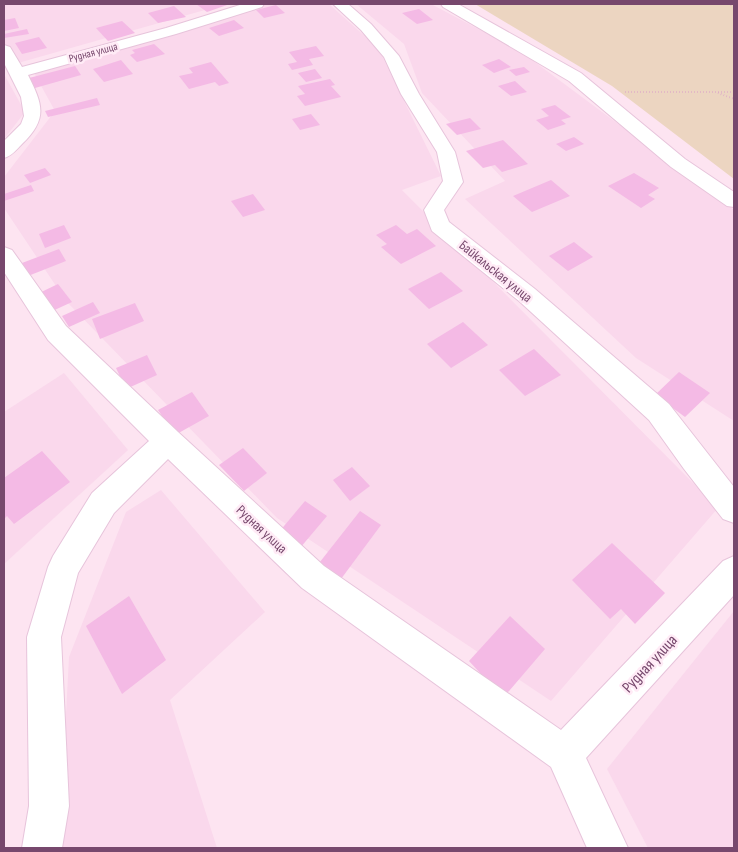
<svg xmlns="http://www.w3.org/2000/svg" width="738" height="852" font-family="'Sofia Sans Condensed',sans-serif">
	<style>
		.residential { fill: #fad8ec }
		.green { fill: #ecd5c1 }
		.building { fill: #f4bae5 }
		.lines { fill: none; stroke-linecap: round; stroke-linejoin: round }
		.minor-casing { stroke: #e7c4db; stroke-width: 2 }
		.path { stroke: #d99dca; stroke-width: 2; stroke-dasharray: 0.5 2.5; stroke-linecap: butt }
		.minor { fill: #fff; fill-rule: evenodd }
		.labels { text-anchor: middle; stroke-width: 5; stroke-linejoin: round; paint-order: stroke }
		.far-street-label { font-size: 11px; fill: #77486d; stroke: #ffebf6 }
		.street-label { font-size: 14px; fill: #77486d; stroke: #ffebf6 }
		.near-street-label { font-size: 16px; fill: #77486d; stroke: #ffebf6 }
	</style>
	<rect width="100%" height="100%" fill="#fde4f1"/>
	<g class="residential">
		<path d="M4 4H226L4 67Z"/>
		<path d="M266 4H329L378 48 441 176 402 190 718 508 551 701 277 518 66 301 4 208V177L55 111 34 73Z"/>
		<path d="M356 4H431L520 51 734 210V421L636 358 465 199 505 181 422 93 404 44Z"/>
		<path d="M4 74 25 112 4 139Z"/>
		<path d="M64 373 128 450 4 564V412Z"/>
		<path d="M161 490 265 612 170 700 217 848H59L69 657 126 512Z"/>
		<path d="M734 611V848H648L607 769Z"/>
	</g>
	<path class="green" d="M475 4H734V179L612 86Z"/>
	<g class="building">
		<path d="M196 4H230L207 12Z"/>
		<path d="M276 5 285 13 264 18 256 10Z"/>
		<path d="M174 6 186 17 158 23 148 13Z"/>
		<path d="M419 9 433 20 417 24 402 13Z"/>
		<path d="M15 18 19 28 4 31V20Z"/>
		<path d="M234 20 244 28 219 36 209 28Z"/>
		<path d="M122 21 135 33 108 41 96 28Z"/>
		<path d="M27 29 29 34 4 38V34Z"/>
		<path d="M39 37 47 48 22 54 15 43Z"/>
		<path d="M154 44 165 54 137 62 130 55 135 53 132 50Z"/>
		<path d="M316 46 324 56 309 59 313 65 292 70 288 64 297 62 289 52Z"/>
		<path d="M499 59 511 67 494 73 482 65Z"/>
		<path d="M121 60 133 74 104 82 93 69Z"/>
		<path d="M211 62 229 83 219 86 215 82 189 89 179 76 193 73 189 68Z"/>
		<path d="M75 66 81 75 35 88 29 78Z"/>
		<path d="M524 67 530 72 516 76 509 70Z"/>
		<path d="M315 69 322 78 306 82 298 73Z"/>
		<path d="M330 79 335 85 331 86 341 97 305 106 297 96 305 94 298 86Z"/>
		<path d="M515 81 527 92 511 96 498 86Z"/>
		<path d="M97 98 100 105 48 117 45 111Z"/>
		<path d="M555 105 571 117 561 120 566 124 548 130 536 120 549 116 541 109Z"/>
		<path d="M311 114 320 125 300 130 292 119Z"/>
		<path d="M470 118 481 129 457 135 446 124Z"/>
		<path d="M574 137 584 144 566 151 556 144Z"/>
		<path d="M503 140 528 164 502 172 495 165 483 168 466 151Z"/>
		<path d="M45 168 51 175 30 183 24 175Z"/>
		<path d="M634 173 659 188 648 195 655 199 641 208 608 186Z"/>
		<path d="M551 180 570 196 532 212 513 196Z"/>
		<path d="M31 185 34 191 4 201V194Z"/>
		<path d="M253 194 265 210 243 217 231 201Z"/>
		<path d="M64 225 71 238 45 248 39 234Z"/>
		<path d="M396 225 407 234 417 229 436 246 401 264 381 247 387 244 376 235Z"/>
		<path d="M574 242 593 257 568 271 549 256Z"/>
		<path d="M59 249 66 261 28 276 22 263Z"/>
		<path d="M441 272 463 291 429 309 408 289Z"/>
		<path d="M58 284 72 302 48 313 35 295Z"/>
		<path d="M93 302 100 313 69 327 62 316Z"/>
		<path d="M135 303 144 321 100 339 92 319Z"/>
		<path d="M463 322 488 345 451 368 427 344Z"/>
		<path d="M534 349 561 375 525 396 499 370Z"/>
		<path d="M147 355 157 375 126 389 116 368Z"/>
		<path d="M679 372 710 393 685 417 655 395Z"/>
		<path d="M192 392 209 416 175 435 158 410Z"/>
		<path d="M243 448 267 473 244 491 219 465Z"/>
		<path d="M42 451 70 482 14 524 7 516 4 519V478Z"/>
		<path d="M352 467 370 486 350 501 333 480Z"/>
		<path d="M305 501 327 516 300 548 279 532Z"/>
		<path d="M360 511 381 525 338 583 316 567Z"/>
		<path d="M612 543 665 593 635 624 621 609 610 619 572 580Z"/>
		<path d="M129 596 166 660 122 694 86 626Z"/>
		<path d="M510 616 545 649 503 698 469 661Z"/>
	</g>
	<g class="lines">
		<g class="minor-casing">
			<g id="minor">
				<path d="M243 4H264L262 7 176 34 28 75C43 105 48 119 22 144 16 150 12 156 4 158V141L21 124 24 116 21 97 4 63V45L10 47 22 67 166 28Z"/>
				<path d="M333 4H348L371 24 399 56 419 94 455 152 463 182 444 210 449 222 535 289 669 404 734 487V523L723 519 684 469 649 420 519 301 432 231 424 210 443 181 437 152 401 94 384 57 361 30Z"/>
				<path d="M441 4H458L581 73 685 159 734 192V207L727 206 671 167 569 81 443 7Z"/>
				<path d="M4 247 12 250 66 326 178 432 324 566 561 730 723 561 734 556V595L586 758 628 848H587L551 767 302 588 168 459 114 513 78 573 61 637 69 806 62 848H22L29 806 27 637 48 567 53 556 92 493 149 441 48 340 4 272Z"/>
			</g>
		</g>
		<g class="path">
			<path d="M728 4 734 6"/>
			<path d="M625 92H734"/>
			<path d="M718 93 734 99"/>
		</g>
		<use href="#minor" class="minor"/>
	</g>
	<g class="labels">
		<g class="far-street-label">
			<text transform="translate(93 52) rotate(-15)" y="4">Рудная улица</text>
		</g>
		<g class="street-label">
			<text transform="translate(496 271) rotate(39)" y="5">Байкальская улица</text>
			<text transform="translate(262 529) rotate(43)" y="5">Рудная улица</text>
		</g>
		<g class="near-street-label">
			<text transform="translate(649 663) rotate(-47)" y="6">Рудная улица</text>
		</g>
	</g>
	<rect width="738" height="852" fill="none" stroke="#77486d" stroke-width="10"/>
</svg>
